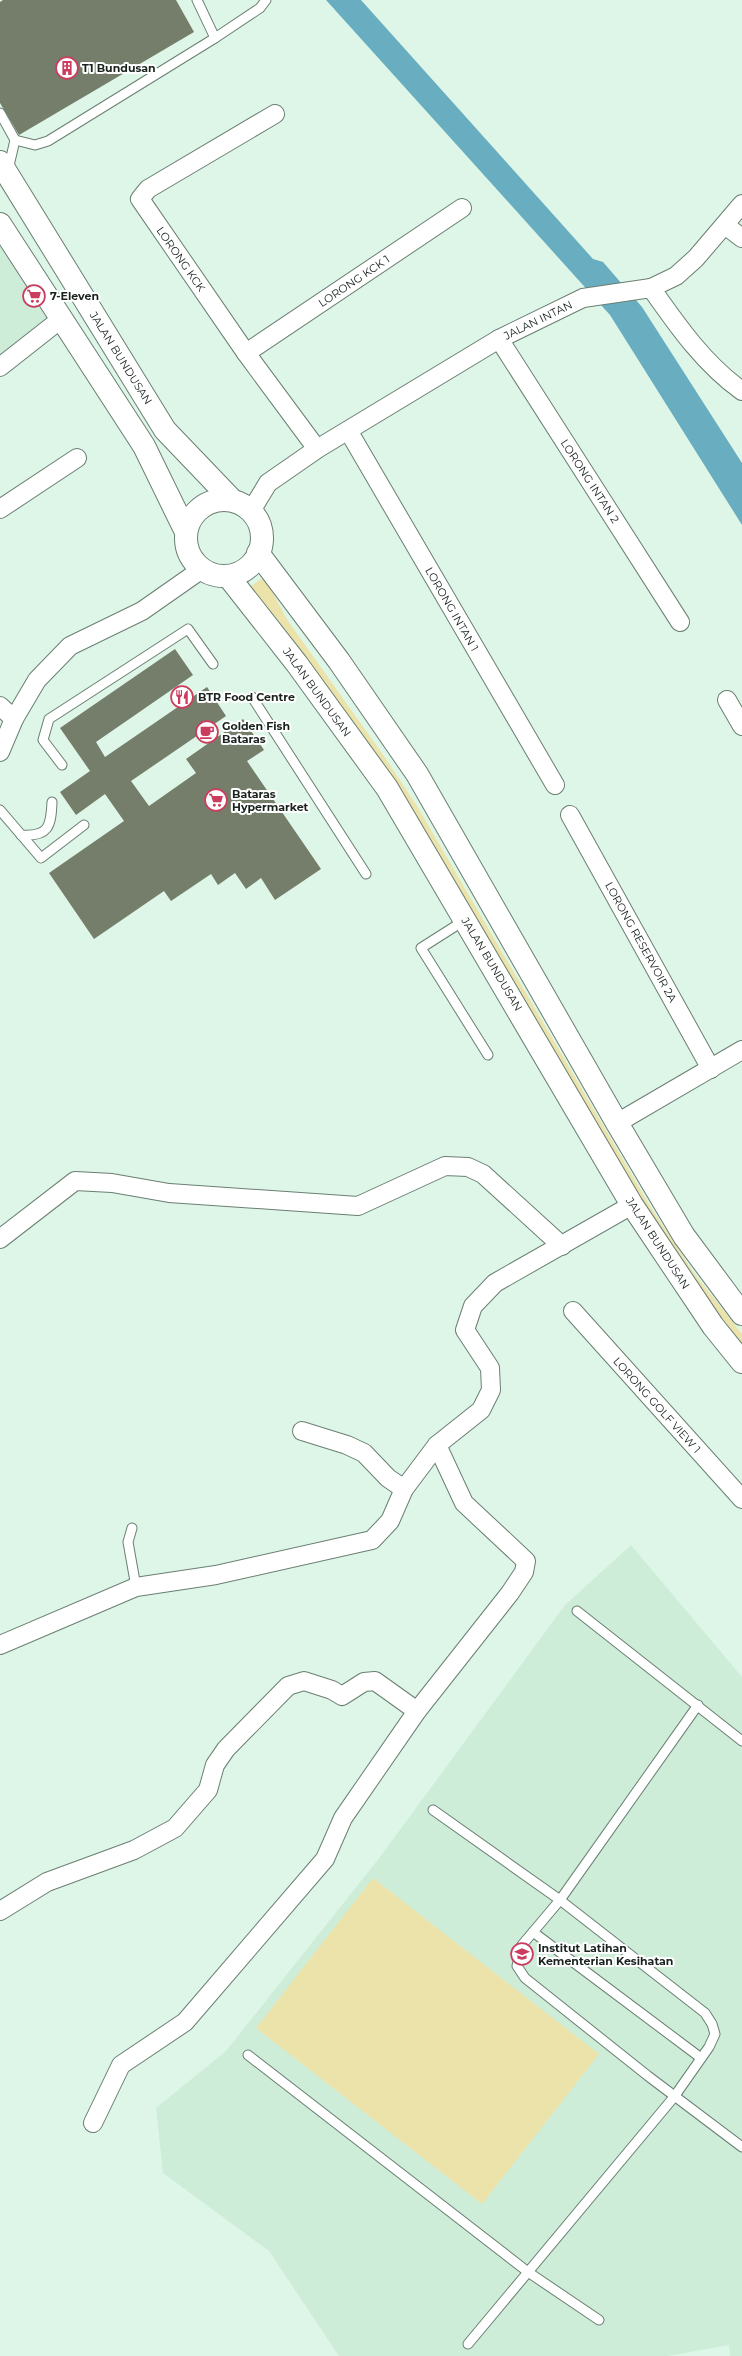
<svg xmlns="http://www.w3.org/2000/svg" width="742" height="2356" font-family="Montserrat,sans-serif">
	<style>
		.built { fill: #ceedd9 }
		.green { fill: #ece3ab }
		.water { fill: #69adc0 }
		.building { fill: #747e6a }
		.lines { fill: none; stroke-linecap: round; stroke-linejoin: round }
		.lane-casing { stroke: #6a7f72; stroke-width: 11 }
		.street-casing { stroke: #6a7f72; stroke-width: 20 }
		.secondary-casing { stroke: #6a7f72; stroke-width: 24 }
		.lane { stroke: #fff; stroke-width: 9 }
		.street { stroke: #fff; stroke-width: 18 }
		.secondary { stroke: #fff; stroke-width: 22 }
		.labels { text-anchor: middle; stroke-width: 4; stroke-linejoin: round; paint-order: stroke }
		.poi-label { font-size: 11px; font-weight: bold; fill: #19221d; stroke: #fff; text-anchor: start }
		.street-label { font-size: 11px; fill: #19221d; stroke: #fff }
	</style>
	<rect width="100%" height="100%" fill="#def6e7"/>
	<g class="built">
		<path d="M0 223 61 319 0 367Z"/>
		<path d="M631 1545 742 1677V2356H730L729 2345 668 2356H339L269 2251 163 2173 156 2108 226 2051 380 1857 565 1605Z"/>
	</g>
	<g class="green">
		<path d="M264 577 288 621 386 759 417 806 650 1206 694 1273 742 1334V1343L689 1276 645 1210 412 809 381 762 244 591Z"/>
		<path d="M373 1878 599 2054 482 2204 256 2028Z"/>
	</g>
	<path class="water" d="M326 0H361L593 259 603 262 642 307 742 463V525L610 315Z"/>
	<g class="building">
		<path d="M3 0H176L194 32 19 135 0 103V2Z"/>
		<path d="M175 649 193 675 96 742 105 757 207 687 226 716 131 781 149 806 196 773 186 759 243 719 264 750 247 761 321 869 275 900 261 878 246 889 235 873 218 885 211 874 171 901 164 891 94 939 49 873 124 821 105 794 76 815 60 792 90 771 60 728Z"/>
	</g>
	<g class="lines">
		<g class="lane-casing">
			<g id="lane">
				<path d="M215 38 260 8 266 0"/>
				<path d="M0 113 15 140 8 170"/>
				<path d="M15 140 35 145 48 141 215 38 197 0"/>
				<path d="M252 697 366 874"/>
				<path d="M62 765 43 740 49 719 188 629 213 664"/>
				<path d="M0 810 41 858 84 825"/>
				<path d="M21 835C49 837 51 826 52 802"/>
				<path d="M465 920 421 948 488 1055"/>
				<path d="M132 1528 128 1542 136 1587"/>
				<path d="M577 1611 742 1741"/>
				<path d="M698 1705 560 1900 522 1945 517 1966 525 1978 648 2076 742 2147"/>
				<path d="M433 1810 560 1900 705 2013 712 2024 715 2034 709 2047 674 2097 468 2344"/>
				<path d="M533 1932 701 2058"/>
				<path d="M248 2055 528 2272 599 2320"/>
			</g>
		</g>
		<g class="street-casing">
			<g id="street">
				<path d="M275 114 148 189 140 199 246 353 317 449"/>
				<path d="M725 225 742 238"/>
				<path d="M651 288 676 276 696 258 742 204"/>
				<path d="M499 339 680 622"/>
				<path d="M246 353 462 208"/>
				<path d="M0 367 61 319"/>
				<path d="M349 432 555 785"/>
				<path d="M0 509 77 458"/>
				<path d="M251 511 268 483 317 449 499 339 583 298 651 288C677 325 704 364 742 391"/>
				<path d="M727 700 742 726"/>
				<path d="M0 706 14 719"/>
				<path d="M0 752 14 719 37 680 70 646 142 611 202 569"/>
				<path d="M570 815 711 1069"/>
				<path d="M617 1123 742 1050"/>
				<path d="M0 1239 75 1181 112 1183 169 1193 358 1206 445 1166 468 1167 483 1174 562 1246"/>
				<path d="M573 1311 742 1499"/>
				<path d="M302 1431 347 1445 364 1453 388 1478 404 1489"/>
				<path d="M0 1645 136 1587 216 1575 372 1540 390 1521 404 1489 437 1445 481 1410 491 1390 490 1368 465 1330 473 1306 495 1283 632 1205"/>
				<path d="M0 1911 47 1882 134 1850 175 1828 208 1790 215 1765 226 1749 288 1686 304 1681 332 1690 342 1696 364 1682 375 1681 417 1711"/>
				<path d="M93 2123 121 2065 185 2022 325 1859 343 1818 417 1711 510 1593 524 1572 526 1561 464 1503 437 1445"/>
			</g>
		</g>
		<g class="secondary-casing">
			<g id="secondary">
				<path d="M0 162 165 430 232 500"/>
				<path d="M0 224 144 446 186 532"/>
				<circle cx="224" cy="538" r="38"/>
				<path d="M258 553 339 661 417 774 617 1123 684 1236 742 1314"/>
				<path d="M228 576 297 664 387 788 632 1205 713 1326 742 1362"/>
			</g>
		</g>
		<use href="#lane" class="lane"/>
		<use href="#street" class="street"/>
		<use href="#secondary" class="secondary"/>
	</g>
	<defs>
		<g id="building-ring" transform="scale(1.15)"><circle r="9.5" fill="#fff" stroke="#cb3c5f" stroke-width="1.5"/><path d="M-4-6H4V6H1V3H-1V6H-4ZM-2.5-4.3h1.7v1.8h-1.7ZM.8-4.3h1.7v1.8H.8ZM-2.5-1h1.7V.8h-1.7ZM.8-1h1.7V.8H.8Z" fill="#cb3c5f"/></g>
		<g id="supermarket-ring" transform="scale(1.15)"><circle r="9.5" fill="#fff" stroke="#cb3c5f" stroke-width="1.5"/><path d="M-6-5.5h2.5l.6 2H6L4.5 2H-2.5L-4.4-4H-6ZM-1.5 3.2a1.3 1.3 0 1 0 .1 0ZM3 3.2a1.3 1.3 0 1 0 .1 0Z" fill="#cb3c5f"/></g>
		<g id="restaurant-ring" transform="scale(1.15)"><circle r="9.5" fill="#fff" stroke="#cb3c5f" stroke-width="1.5"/><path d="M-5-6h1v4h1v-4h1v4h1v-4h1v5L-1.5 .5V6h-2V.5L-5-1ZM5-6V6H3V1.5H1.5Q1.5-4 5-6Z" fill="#cb3c5f"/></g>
		<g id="cafe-ring" transform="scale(1.15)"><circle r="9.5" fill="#fff" stroke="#cb3c5f" stroke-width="1.5"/><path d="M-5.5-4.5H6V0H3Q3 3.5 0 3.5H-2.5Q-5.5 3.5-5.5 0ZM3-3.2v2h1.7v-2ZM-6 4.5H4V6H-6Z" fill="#cb3c5f"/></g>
		<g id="school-ring" transform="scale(1.15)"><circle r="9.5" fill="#fff" stroke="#cb3c5f" stroke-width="1.5"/><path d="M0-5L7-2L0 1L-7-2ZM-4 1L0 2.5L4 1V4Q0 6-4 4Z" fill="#cb3c5f"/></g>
	</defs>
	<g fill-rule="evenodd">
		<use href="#building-ring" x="67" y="68"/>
		<use href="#supermarket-ring" x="34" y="296"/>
		<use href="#restaurant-ring" x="182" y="697"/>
		<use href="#cafe-ring" x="207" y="732"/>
		<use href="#supermarket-ring" x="216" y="800"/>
		<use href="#school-ring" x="522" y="1954"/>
	</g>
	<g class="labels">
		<g class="poi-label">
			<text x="82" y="72">T1 Bundusan</text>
			<text x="50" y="300">7-Eleven</text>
			<text x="198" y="701">BTR Food Centre</text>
			<text x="222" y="730">Golden Fish<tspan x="222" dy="13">Bataras</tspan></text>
			<text x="232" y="798">Bataras<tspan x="232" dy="13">Hypermarket</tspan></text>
			<text x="538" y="1952">Institut Latihan<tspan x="538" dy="13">Kementerian Kesihatan</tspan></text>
		</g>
		<g class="street-label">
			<text transform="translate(181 259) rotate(55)" y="4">LORONG KCK</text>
			<text transform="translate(354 281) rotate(-34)" y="4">LORONG KCK 1</text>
			<text transform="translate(538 320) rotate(-26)" y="4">JALAN INTAN</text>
			<text transform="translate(121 358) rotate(58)" y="4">JALAN BUNDUSAN</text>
			<text transform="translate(590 481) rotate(57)" y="4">LORONG INTAN 2</text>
			<text transform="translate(452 609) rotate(60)" y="4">LORONG INTAN 1</text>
			<text transform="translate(317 692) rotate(54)" y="4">JALAN BUNDUSAN</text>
			<text transform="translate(641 942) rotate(61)" y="4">LORONG RESERVOIR 2A</text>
			<text transform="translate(492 964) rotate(59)" y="4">JALAN BUNDUSAN</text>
			<text transform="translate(658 1243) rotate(57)" y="4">JALAN BUNDUSAN</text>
			<text transform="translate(657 1405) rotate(48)" y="4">LORONG GOLF VIEW 1</text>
		</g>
	</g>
</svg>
